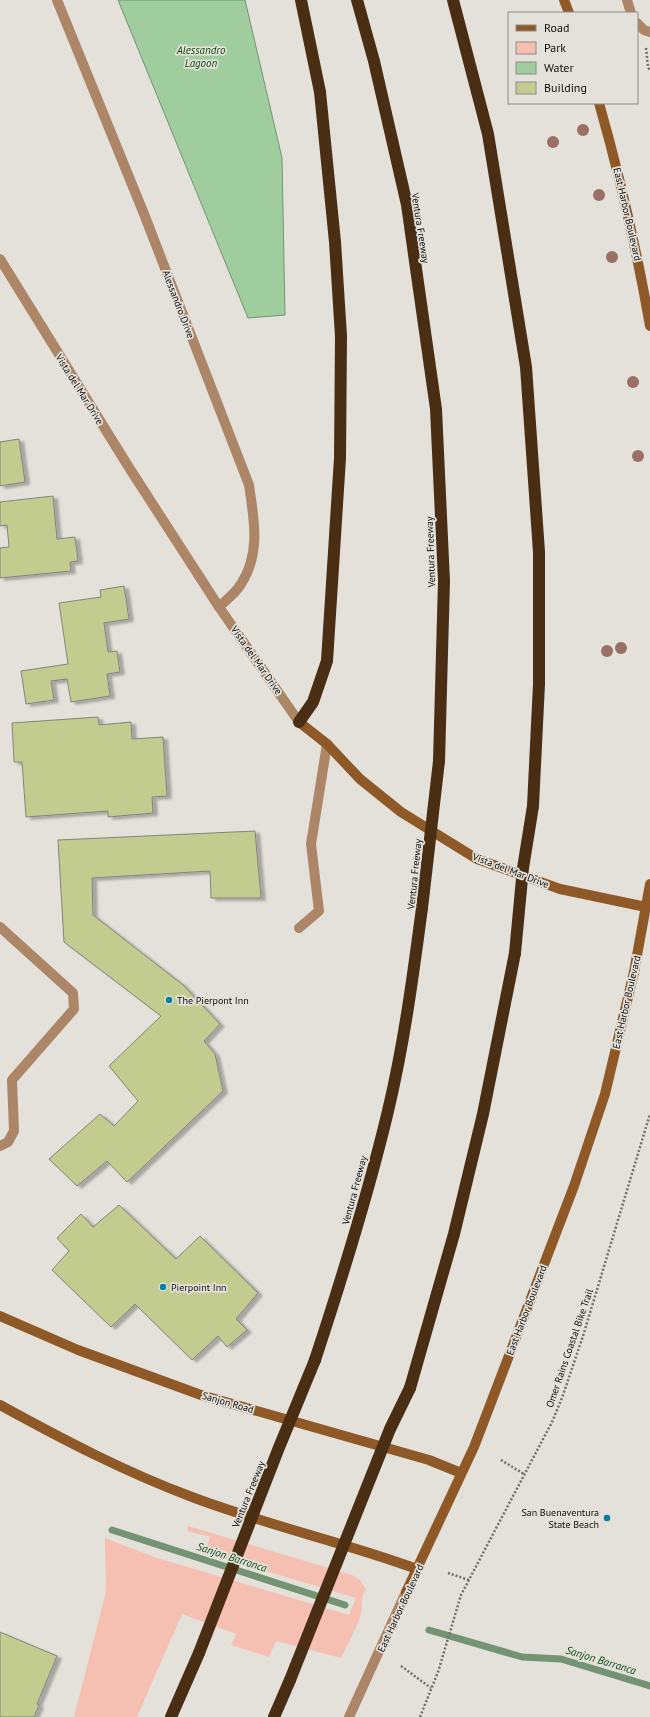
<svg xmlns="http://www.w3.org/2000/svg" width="650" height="1717" font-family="'PT Sans',sans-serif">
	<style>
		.green { fill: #f5bfb2 }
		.water { fill: #a0cd9e; stroke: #749372 }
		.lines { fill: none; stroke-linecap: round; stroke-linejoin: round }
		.stream { stroke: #749372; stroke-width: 7 }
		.building { fill: #c1cc8e; stroke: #83847e; filter: url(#shadow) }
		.path { stroke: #706e6a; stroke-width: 2.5; stroke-dasharray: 2 2; stroke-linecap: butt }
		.service { stroke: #ac8667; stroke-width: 10 }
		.minor { stroke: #ac8667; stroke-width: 10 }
		.tertiary { stroke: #ac8667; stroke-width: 10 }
		.secondary { stroke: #8f5927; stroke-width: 10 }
		.motorway { stroke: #4a2e14; stroke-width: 12 }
		.motorway-bridge { stroke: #4a2e14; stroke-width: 12 }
		.tree { fill: #9a6f64 }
		.poi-dot { fill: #0081a5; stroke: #e4e1db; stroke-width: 1.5 }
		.labels { text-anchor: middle; stroke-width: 3.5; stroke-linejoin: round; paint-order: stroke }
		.street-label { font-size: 10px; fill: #0e0d0b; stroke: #e4e1db }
		.poi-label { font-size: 10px; fill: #0e0d0b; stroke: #e4e1db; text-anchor: start }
		.water-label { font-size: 11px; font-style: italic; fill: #0b4c0f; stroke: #e4e1db }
	</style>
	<defs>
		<filter id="shadow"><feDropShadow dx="4.5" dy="2.5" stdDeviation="1" flood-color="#0004"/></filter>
	</defs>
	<rect width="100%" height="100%" fill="#e4e1db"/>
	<path class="green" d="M188 1526 352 1575 361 1581 366 1590C360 1595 363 1606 361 1613 359 1624 346 1647 341 1658L276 1641 269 1657 231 1645 236 1634 182 1614 137 1717H74L106 1591 105 1538 154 1557 349 1615 356 1598 205 1553 210 1537 187 1531Z"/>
	<path class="water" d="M118 0H245L282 158 285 315 248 318Z"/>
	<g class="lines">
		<g class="stream">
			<path d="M112 1530 345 1605"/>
			<path d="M429 1630 522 1657 561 1659 650 1686"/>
		</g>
	</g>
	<g class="building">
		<path d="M19 439 25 482 0 486V442Z"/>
		<path d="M53 496 57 539 75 537 78 561 70 562 71 571 0 578V548L9 547 7 525 0 526V502Z"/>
		<path d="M124 586 129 619 104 623 108 652 117 651 120 672 107 674 110 696 71 702 67 679 51 681 54 700 26 704 21 671 68 664 59 603 101 597 100 590Z"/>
		<path d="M98 717 99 725 131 722 132 739 163 737 167 796 152 797 153 813 108 817V811L26 817 22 762H14L12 723Z"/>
		<path d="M255 831 261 898H211L210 871 92 878 93 915 183 985 220 1024 204 1041 215 1054 223 1091 127 1182 107 1161 77 1186 49 1159 100 1114 114 1126 138 1101 109 1066 161 1016 64 942 58 840Z"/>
		<path d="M119 1205 176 1259 200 1236 258 1293 236 1319 247 1330 227 1347 218 1336 192 1360 135 1304 111 1327 52 1270 69 1251 57 1238 81 1214 93 1227Z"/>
		<path d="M0 1632 57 1656 37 1704 39 1705 34 1717H0Z"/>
	</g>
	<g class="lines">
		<g class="path">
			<path d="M646 48 648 67 650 71"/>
			<path d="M501 1460 524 1474"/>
			<path d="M448 1573 469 1580"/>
			<path d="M401 1666 431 1688"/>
			<path d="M420 1717 438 1672 461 1595 552 1422 562 1398 583 1336 650 1114"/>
		</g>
		<g class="service">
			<path d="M627 0 631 13"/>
			<path d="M637 23 644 30 650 32"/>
			<path d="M0 927 73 993 74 1009 12 1080 14 1131 8 1142 0 1146"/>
			<path d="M299 928 319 911 311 844 327 744"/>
		</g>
		<g class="minor">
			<path d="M57 0 144 214 249 485C254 519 261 553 241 584 236 593 226 600 219 607"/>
			<path d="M0 259 128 466 219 607 299 722"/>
		</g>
		<path class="tertiary" d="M349 1717 406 1592"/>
		<g class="secondary">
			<path d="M564 0 569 13"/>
			<path d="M599 103C620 177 637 251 650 326"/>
			<path d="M299 722 327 744 360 779 401 812 477 859 560 889 646 907"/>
			<path d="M0 1316 78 1350 201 1395 429 1460 461 1473"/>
			<path d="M0 1405C62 1439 125 1472 192 1497 266 1525 343 1542 417 1569"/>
			<path d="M406 1592 474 1447 574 1186 605 1094 634 972 650 884"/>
		</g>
		<g class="motorway">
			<path d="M357 0 374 61 407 205 436 409 444 581 439 761"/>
			<path d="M453 0 488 134 526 367 539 552V684L533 806"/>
			<path d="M299 722 313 702 327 661 340 458 341 336 335 242 320 92 301 0"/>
			<path d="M315 1360C342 1278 368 1195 388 1111 404 1044 413 976 422 908"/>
			<path d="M410 1388 454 1234 483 1114 515 953"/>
			<path d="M171 1717 199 1653"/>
			<path d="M274 1717 290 1680"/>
		</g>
		<g class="motorway-bridge">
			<path d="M422 908 439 761"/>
			<path d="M515 953 523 868 533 806"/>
			<path d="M199 1653 278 1450 315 1360"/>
			<path d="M290 1680 390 1429 410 1388"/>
		</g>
	</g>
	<g class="tree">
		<circle cx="583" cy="130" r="6"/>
		<circle cx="553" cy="142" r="6"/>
		<circle cx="599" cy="195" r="6"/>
		<circle cx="612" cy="257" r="6"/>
		<circle cx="633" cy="382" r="6"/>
		<circle cx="638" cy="456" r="6"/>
		<circle cx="621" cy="648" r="6"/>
		<circle cx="607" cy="651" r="6"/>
	</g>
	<g class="poi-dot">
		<circle cx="169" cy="1000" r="4"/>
		<circle cx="163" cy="1287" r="4"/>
		<circle cx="607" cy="1518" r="4"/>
	</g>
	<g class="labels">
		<g class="street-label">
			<text transform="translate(628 214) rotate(77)" y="4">East Harbor Boulevard</text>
			<text transform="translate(421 228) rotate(81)" y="4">Ventura Freeway</text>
			<text transform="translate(179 304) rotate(69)" y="4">Alessandro Drive</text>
			<text transform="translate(80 389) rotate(58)" y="4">Vista del Mar Drive</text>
			<text transform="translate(430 552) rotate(-92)" y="4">Ventura Freeway</text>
			<text transform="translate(257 660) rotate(55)" y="4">Vista del Mar Drive</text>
			<text transform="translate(511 870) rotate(21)" y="4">Vista del Mar Drive</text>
			<text transform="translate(414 874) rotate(-84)" y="4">Ventura Freeway</text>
			<text transform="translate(626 1002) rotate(-77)" y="4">East Harbor Boulevard</text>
			<text transform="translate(354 1190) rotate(-75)" y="4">Ventura Freeway</text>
			<text transform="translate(526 1310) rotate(-69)" y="4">East Harbor Boulevard</text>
			<text transform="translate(569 1348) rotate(-71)" y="4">Omer Rains Coastal Bike Trail</text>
			<text transform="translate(228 1402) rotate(16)" y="4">Sanjon Road</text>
			<text transform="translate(248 1494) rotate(-68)" y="4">Ventura Freeway</text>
			<text transform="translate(400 1608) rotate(-65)" y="4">East Harbor Boulevard</text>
		</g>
		<g class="poi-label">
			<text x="177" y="1004">The Pierpont Inn</text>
			<text x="171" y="1291">Pierpoint Inn</text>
			<text x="599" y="1516" text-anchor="end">San Buenaventura<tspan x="599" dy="12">State Beach</tspan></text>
		</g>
		<g class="water-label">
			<text x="201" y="54">Alessandro<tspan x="201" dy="13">Lagoon</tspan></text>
			<text transform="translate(232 1557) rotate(18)" y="4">Sanjon Barranca</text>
			<text transform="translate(601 1660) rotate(17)" y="4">Sanjon Barranca</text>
		</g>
	</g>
	<rect x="508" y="12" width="130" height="92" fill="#e4e1db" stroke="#8e8c88"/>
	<rect x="516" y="25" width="20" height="6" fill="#8f5927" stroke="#8e8c88"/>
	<text x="544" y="32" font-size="12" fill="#0e0d0b">Road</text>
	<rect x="516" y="42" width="20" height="12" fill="#f5bfb2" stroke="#8e8c88"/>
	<text x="544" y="52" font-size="12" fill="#0e0d0b">Park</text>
	<rect x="516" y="62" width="20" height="12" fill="#a0cd9e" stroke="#8e8c88"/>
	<text x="544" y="72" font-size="12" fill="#0e0d0b">Water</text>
	<rect x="516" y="82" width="20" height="12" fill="#c1cc8e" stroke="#8e8c88"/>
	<text x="544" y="92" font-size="12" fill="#0e0d0b">Building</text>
</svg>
